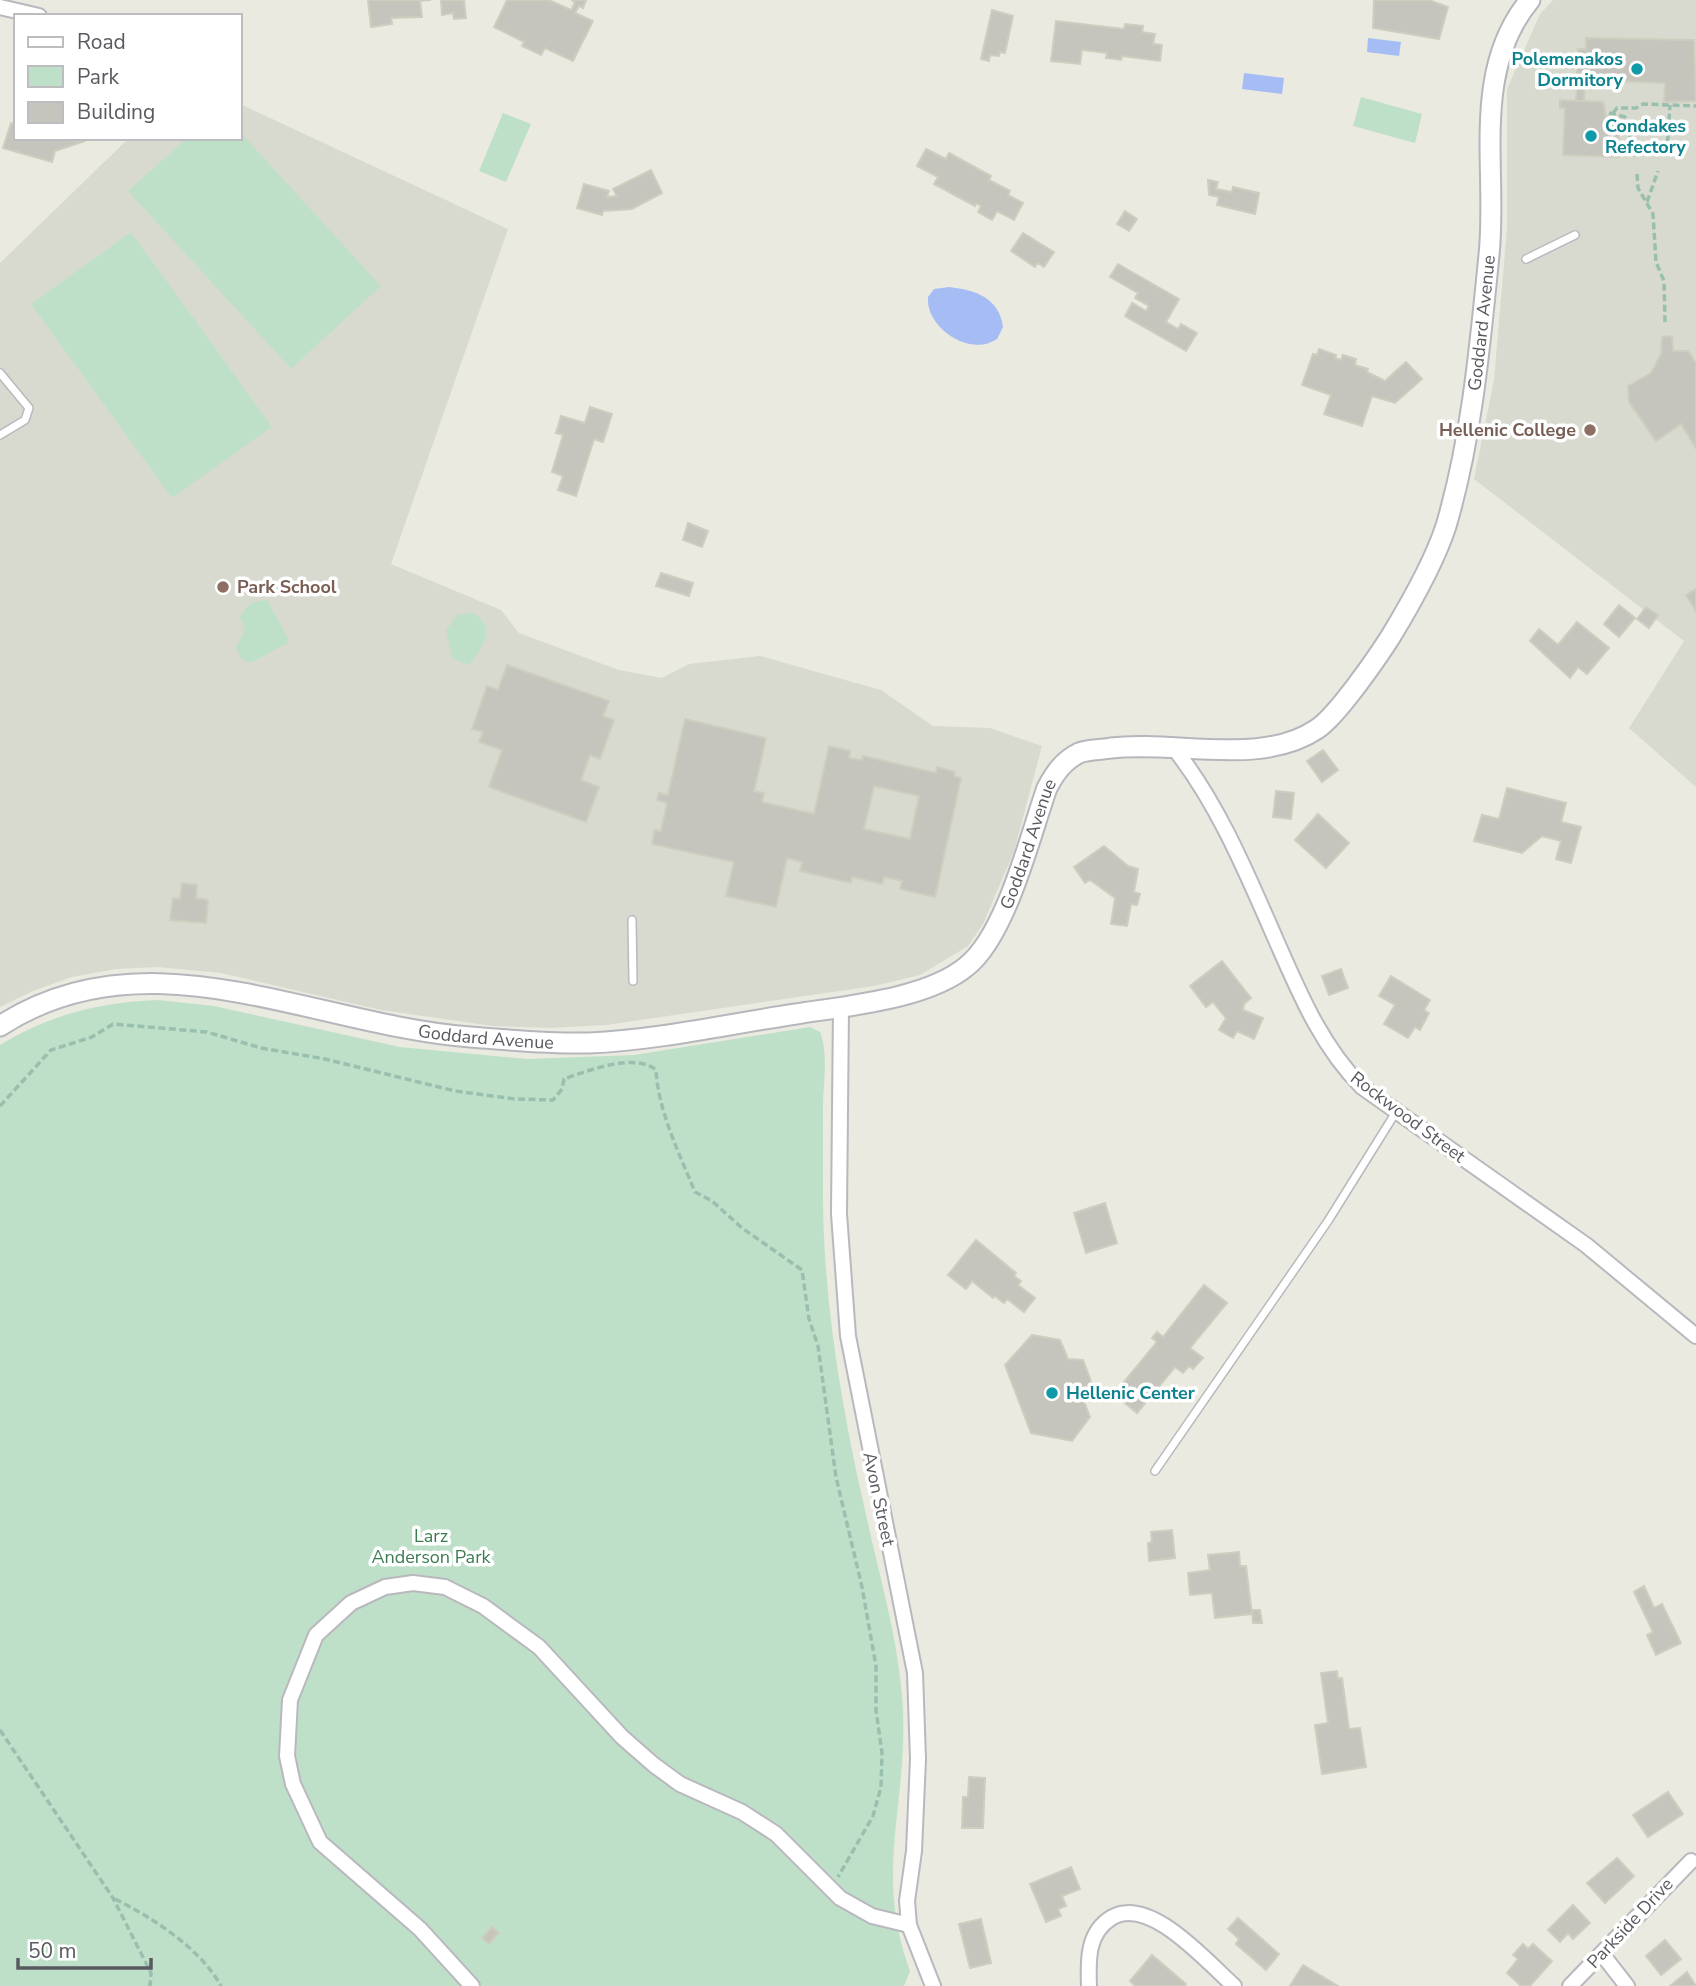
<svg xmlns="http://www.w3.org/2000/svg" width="1696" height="1986" font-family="'Nunito Sans',sans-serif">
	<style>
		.education { fill: #d9dacf }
		.green { fill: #bfe0c8 }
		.water { fill: #a6bcf5 }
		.building { fill: #c6c5bd; stroke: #cecebf; stroke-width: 2; fill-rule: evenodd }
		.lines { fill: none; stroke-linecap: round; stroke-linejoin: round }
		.service-casing { stroke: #b8b8be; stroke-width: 10 }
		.minor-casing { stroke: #b8b8be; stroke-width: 18 }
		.secondary-casing { stroke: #b6b7bd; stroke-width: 23 }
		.path { stroke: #99bfaf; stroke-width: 3.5; stroke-dasharray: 7 3.5; stroke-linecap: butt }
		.service { stroke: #fff; stroke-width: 7 }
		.minor { stroke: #fff; stroke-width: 14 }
		.secondary { stroke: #fff; stroke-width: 19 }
		.culture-dot { fill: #0f9aa8; stroke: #fff; stroke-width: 2.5 }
		.education-dot { fill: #8d6e63; stroke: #fff; stroke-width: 2.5 }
		.labels { text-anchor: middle; stroke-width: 7; stroke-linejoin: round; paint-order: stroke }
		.culture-label { font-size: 18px; font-weight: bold; fill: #0d838f; stroke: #fff; text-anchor: start }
		.street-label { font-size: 18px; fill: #595a60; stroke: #fff }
		.education-label { font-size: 18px; font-weight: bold; fill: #785e54; stroke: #fff; text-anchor: end }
		.park-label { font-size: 18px; fill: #3c7b51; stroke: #fff }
	</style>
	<rect width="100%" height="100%" fill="#eaeae0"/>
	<g class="education">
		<path d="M1553 0H1696V787L1629 728 1684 641 1474 479 1494 380 1507 228V89L1540 14Z"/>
		<path d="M240 104 508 229 391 564 501 610 519 633 619 670 662 678 689 664 760 656 881 690 933 726 990 728 1042 746 1014 851 983 924 968 946 920 975 874 986 606 1025 551 1028 493 1026 381 1010 221 973 158 967 116 969 72 977 33 991 0 1007V263L129 138H240Z"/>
	</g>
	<g class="green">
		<path d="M1361 97 1422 114 1415 143 1353 126Z"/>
		<path d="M503 113 531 124 506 182 479 171Z"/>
		<path d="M240 132 381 286 291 369 128 191 187 138H240Z"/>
		<path d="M131 232 272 427 172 498 31 304Z"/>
		<path d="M267 600 288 638 287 644 250 663 240 658 236 647 245 630 240 617C247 604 252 601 267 600Z"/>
		<path d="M472 613C499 626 482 648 469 665L453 659 446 630 458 614Z"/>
		<path d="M158 1000 214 1006 400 1047 527 1059 634 1055 810 1027 820 1032C828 1052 824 1080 823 1101 823 1134 823 1167 823 1201 824 1308 843 1415 867 1519 881 1583 900 1645 903 1711 907 1807 874 1875 910 1971L904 1986H0V1045C49 1015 100 1002 158 1000Z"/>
	</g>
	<g class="water">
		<path d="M1368 38 1401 42 1399 56 1367 52Z"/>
		<path d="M1244 73 1284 78 1282 94 1242 89Z"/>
		<path d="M949 287C976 290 999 298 1003 327L997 339C970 358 925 327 928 297L934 289Z"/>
	</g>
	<g class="building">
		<path d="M368 0H431L420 1 422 17 391 18 392 24 371 27Z"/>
		<path d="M441 0H464L466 18 454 19 453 13 442 15Z"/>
		<path d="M507 0H549L571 10 575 3 572 0H586L583 8 579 6 575 13 593 21 573 61 545 48 541 55 522 46 524 42 494 27Z"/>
		<path d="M1374 0H1429L1448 7 1439 39 1373 28Z"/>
		<path d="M992 10 1013 16 1005 53 1000 52 999 56 990 55 989 61 981 59Z"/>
		<path d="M1056 21 1124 29 1125 24 1143 26 1142 32 1155 34 1153 44 1162 45 1160 61 1122 56 1121 60 1106 58 1107 53 1082 50 1080 64 1051 61Z"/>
		<path d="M1586 38 1694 40 1696 101 1664 102 1665 83 1585 80 1584 101H1576L1578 49H1586Z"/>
		<path d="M1560 100 1603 102 1606 116 1619 117 1618 157 1563 155 1565 108H1560Z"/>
		<path d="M11 123 16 125V138L85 141 55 151 52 162 3 148Z"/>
		<path d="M926 149 946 159 949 153 991 176 989 180 1010 191 1008 195 1023 203 1014 220 997 211 992 220 978 212 981 206 976 203 975 206 934 184 938 177 917 166Z"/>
		<path d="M651 170 662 193 632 209 603 211 602 215 577 208 584 184 609 191 607 197 617 196 613 189Z"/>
		<path d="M1208 180 1218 182 1216 189 1232 192 1233 187 1259 193 1255 214 1217 205 1219 197 1209 195Z"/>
		<path d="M1125 211 1137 219 1129 231 1117 224Z"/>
		<path d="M1023 233 1054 252 1044 267 1037 263 1035 267 1011 251Z"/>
		<path d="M1118 264 1179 299 1166 322 1178 329 1181 324 1197 333 1186 351 1125 316 1132 303 1146 311 1149 306 1135 298 1138 293 1110 277Z"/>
		<path d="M1672 336 1673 351H1688L1696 363V448L1681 424 1656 441 1629 402 1628 386 1651 373 1661 354 1662 337Z"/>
		<path d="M1319 349 1336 355 1335 358 1341 360 1343 355 1356 359 1355 365 1368 369 1367 372 1385 381 1406 362 1422 379 1395 403 1372 396 1362 426 1324 414 1331 395 1302 385 1313 354 1317 355Z"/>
		<path d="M590 407 612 414 603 442 594 439 576 496 558 490 563 476 552 472 563 435 556 433 561 416 585 423Z"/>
		<path d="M688 523 708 531 702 547 683 540Z"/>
		<path d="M661 573 693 583 689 596 656 586Z"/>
		<path d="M1696 589V611L1686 595Z"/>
		<path d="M1619 605 1635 618 1619 637 1604 624Z"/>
		<path d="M1646 607 1658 615 1649 628 1637 619Z"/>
		<path d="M1577 622 1609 648 1587 674 1578 667 1570 678 1530 641 1539 629 1558 645Z"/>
		<path d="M507 665 609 701 603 716 614 720 600 759 590 755 581 780 599 787 586 822 489 787 502 750 479 742 483 732 472 729 487 686 498 690Z"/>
		<path d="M685 719 766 738 754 791 764 793 762 802 814 814 829 746 850 751 849 758 862 760 863 756 936 773 937 767 955 772 954 776 961 778 935 897 900 889 902 881 884 877 882 884 852 877 851 883 800 871 802 862 787 858 776 907 726 896 734 862 652 844 655 830 661 831 667 803 657 800 659 793 668 795ZM874 786 919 796 910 839 864 829Z"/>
		<path d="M1323 750 1338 770 1322 782 1307 761Z"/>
		<path d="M1507 788 1566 803 1561 822 1581 827 1571 863 1556 859 1561 841 1542 836 1522 853 1474 841 1482 815 1499 819Z"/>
		<path d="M1276 791 1294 793 1291 819 1273 817Z"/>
		<path d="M1318 814 1349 843 1326 868 1295 840Z"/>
		<path d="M1104 846 1128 866 1138 869 1134 892 1140 894 1137 905 1131 904 1127 926 1111 924 1115 898 1090 880 1085 883 1074 867Z"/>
		<path d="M182 883 197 885 196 898 208 900 206 923 170 920 173 898 180 899Z"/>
		<path d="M1222 961 1251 998 1244 1004 1243 1010 1263 1018 1254 1039 1237 1031 1233 1038 1219 1030 1226 1018 1213 1002 1206 1007 1190 986Z"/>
		<path d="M1341 969 1348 988 1329 995 1322 976Z"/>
		<path d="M1391 976 1430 1000 1424 1010 1429 1013 1420 1030 1415 1027 1408 1038 1384 1024 1395 1005 1379 996Z"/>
		<path d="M1105 1203 1117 1243 1086 1253 1074 1213Z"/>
		<path d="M976 1240 1016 1273 1014 1276 1021 1281 1018 1285 1035 1298 1024 1312 1007 1299 1004 1303 995 1296 993 1298 972 1281 966 1289 948 1275Z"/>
		<path d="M1204 1285 1227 1303 1190 1348 1203 1358 1193 1369 1189 1366 1183 1373 1175 1367 1137 1413 1114 1394 1157 1342 1152 1338 1157 1332 1163 1337Z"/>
		<path d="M1032 1335 1060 1340 1068 1359 1083 1360 1093 1387 1083 1399 1090 1417 1072 1441 1031 1433 1005 1365Z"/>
		<path d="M1172 1530 1175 1558 1149 1561 1148 1543 1152 1542 1151 1532Z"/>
		<path d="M1239 1552 1240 1566H1246L1252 1614 1215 1618 1212 1593 1190 1595 1188 1573 1210 1570 1208 1555Z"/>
		<path d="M1644 1586 1654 1608 1662 1604 1681 1643 1656 1655 1647 1635 1653 1632 1634 1592Z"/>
		<path d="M1252 1610H1260L1262 1623H1253Z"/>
		<path d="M1337 1671 1338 1679 1342 1678 1349 1729 1360 1728 1366 1767 1322 1774 1315 1725 1328 1723 1321 1673Z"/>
		<path d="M969 1777 985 1778 983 1828H962L963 1797H968Z"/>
		<path d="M1668 1792 1683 1814 1648 1837 1633 1815Z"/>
		<path d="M1617 1858 1634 1876 1605 1903 1587 1883Z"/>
		<path d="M1071 1867 1080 1889 1062 1896 1066 1906 1058 1909 1061 1916 1046 1922 1030 1884Z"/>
		<path d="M1573 1905 1590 1923 1573 1939 1568 1933 1560 1942 1548 1930Z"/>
		<path d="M1238 1918 1279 1954 1266 1970 1236 1944 1239 1939 1228 1929Z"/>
		<path d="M981 1919 991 1963 970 1968 959 1924Z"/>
		<path d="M492 1927 499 1933 489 1944 482 1938Z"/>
		<path d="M1665 1940 1681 1959 1661 1975 1646 1956Z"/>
		<path d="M1523 1944 1528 1949 1533 1944 1552 1961 1530 1986H1521L1507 1973 1518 1959 1513 1955Z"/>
		<path d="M1152 1955 1186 1984 1184 1986H1135L1130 1981Z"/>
		<path d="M1303 1965 1338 1986H1290Z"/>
		<path d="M1687 1972 1696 1986H1670Z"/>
	</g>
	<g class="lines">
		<g class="service-casing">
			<g id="service">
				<path d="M1526 259 1575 235"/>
				<path d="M0 373 29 408 25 420 0 435"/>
				<path d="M632 920 633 981"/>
				<path d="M1155 1471 1328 1221 1396 1112"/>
			</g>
		</g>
		<g class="minor-casing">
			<g id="minor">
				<path d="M0 7 39 16"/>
				<path d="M1173 747C1218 803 1247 874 1276 940 1299 992 1321 1046 1362 1087L1586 1245 1696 1336"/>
				<path d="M841 1007 839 1214 848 1336 915 1673 918 1759 914 1851 907 1901 909 1925 933 1986"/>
				<path d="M1602 1954 1627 1986"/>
				<path d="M472 1986 420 1929 320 1842 293 1784 287 1756 290 1700 316 1635 351 1603 385 1587 413 1583 445 1587 483 1606 539 1647 622 1737 654 1765 680 1784 742 1812 776 1834 840 1898 872 1916 909 1925"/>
				<path d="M1089 1986C1088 1961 1087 1933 1111 1918 1149 1894 1207 1962 1234 1986"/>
				<path d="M1570 1986 1691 1861"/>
			</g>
		</g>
		<g class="secondary-casing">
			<g id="secondary">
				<path id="s1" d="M0 1026C148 930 312 1025 470 1037 509 1040 550 1044 589 1043 659 1040 728 1024 796 1014 846 1006 928 999 967 966 1006 935 1030 836 1047 788 1055 773 1063 761 1079 753 1088 749 1101 750 1111 748 1174 740 1261 767 1317 729 1337 716 1377 658 1391 636 1411 603 1434 563 1446 526 1472 438 1480 345 1489 255 1498 170 1470 72 1530 0"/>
			</g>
		</g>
		<g class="path">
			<path d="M1609 113 1625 117 1635 156"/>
			<path d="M1613 113 1617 108H1636L1643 104 1696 106"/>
			<path d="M1667 152 1670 105"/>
			<path d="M1637 174 1638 188 1653 214 1656 262 1664 281 1665 322"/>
			<path d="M1647 202 1658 171"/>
			<path d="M0 1106 51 1050 92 1037 113 1024 207 1032 261 1048 325 1059 455 1091 515 1099 553 1100 562 1089 564 1079C587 1071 635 1052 656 1070 658 1111 680 1155 695 1192L712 1201 742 1228 802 1270 809 1319 818 1346 836 1477 862 1587 876 1666V1710L882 1753 881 1787 873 1816 838 1877"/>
			<path d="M0 1730 113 1898 151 1973 150 1986"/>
			<path d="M115 1899C153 1918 200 1948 221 1986"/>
		</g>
		<use href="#service" class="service"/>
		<use href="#minor" class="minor"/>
		<use href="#secondary" class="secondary"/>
	</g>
	<g class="culture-dot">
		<circle cx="1637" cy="69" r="7"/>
		<circle cx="1591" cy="136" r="7"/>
		<circle cx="1052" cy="1393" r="7"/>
	</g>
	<g class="education-dot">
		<circle cx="1590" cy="430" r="7"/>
		<circle cx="223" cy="587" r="7"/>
	</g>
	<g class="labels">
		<g class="culture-label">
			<text x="1623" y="65" text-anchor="end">Polemenakos<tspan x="1623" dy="21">Dormitory</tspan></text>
			<text x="1605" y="132">Condakes<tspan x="1605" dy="21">Refectory</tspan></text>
			<text x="1066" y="1399">Hellenic Center</text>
		</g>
		<g class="street-label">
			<text dy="6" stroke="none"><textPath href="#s1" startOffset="1928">Goddard Avenue</textPath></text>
			<text dy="6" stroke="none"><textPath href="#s1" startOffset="1129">Goddard Avenue</textPath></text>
			<text dy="6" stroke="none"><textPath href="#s1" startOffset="499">Goddard Avenue</textPath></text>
			<text transform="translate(1408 1117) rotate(37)" y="6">Rockwood Street</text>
			<text transform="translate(879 1499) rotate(78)" y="6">Avon Street</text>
			<text transform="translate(1630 1923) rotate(-47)" y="6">Parkside Drive</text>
		</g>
		<g class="education-label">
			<text x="1576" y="436">Hellenic College</text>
			<text x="237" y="593" text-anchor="start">Park School</text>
		</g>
		<g class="park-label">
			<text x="431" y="1542">Larz<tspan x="431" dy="21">Anderson Park</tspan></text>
		</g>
	</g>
	<rect x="14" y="14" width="228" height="126" fill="#ffffff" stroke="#bdbdbf" stroke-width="2"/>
	<rect x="28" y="37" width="35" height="10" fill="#ffffff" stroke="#bdbdbf" stroke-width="2"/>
	<text x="77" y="49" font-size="21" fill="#595a60">Road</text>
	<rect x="28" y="66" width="35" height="21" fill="#bfe0c8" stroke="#bdbdbf" stroke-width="2"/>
	<text x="77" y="84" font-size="21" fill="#595a60">Park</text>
	<rect x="28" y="102" width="35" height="21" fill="#c6c5bd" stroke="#bdbdbf" stroke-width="2"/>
	<text x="77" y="119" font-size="21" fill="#595a60">Building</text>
	<path d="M18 1958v10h133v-10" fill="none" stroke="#595a60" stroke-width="3.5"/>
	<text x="28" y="1958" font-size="21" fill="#595a60" stroke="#ffffff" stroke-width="5" paint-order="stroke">50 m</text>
</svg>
